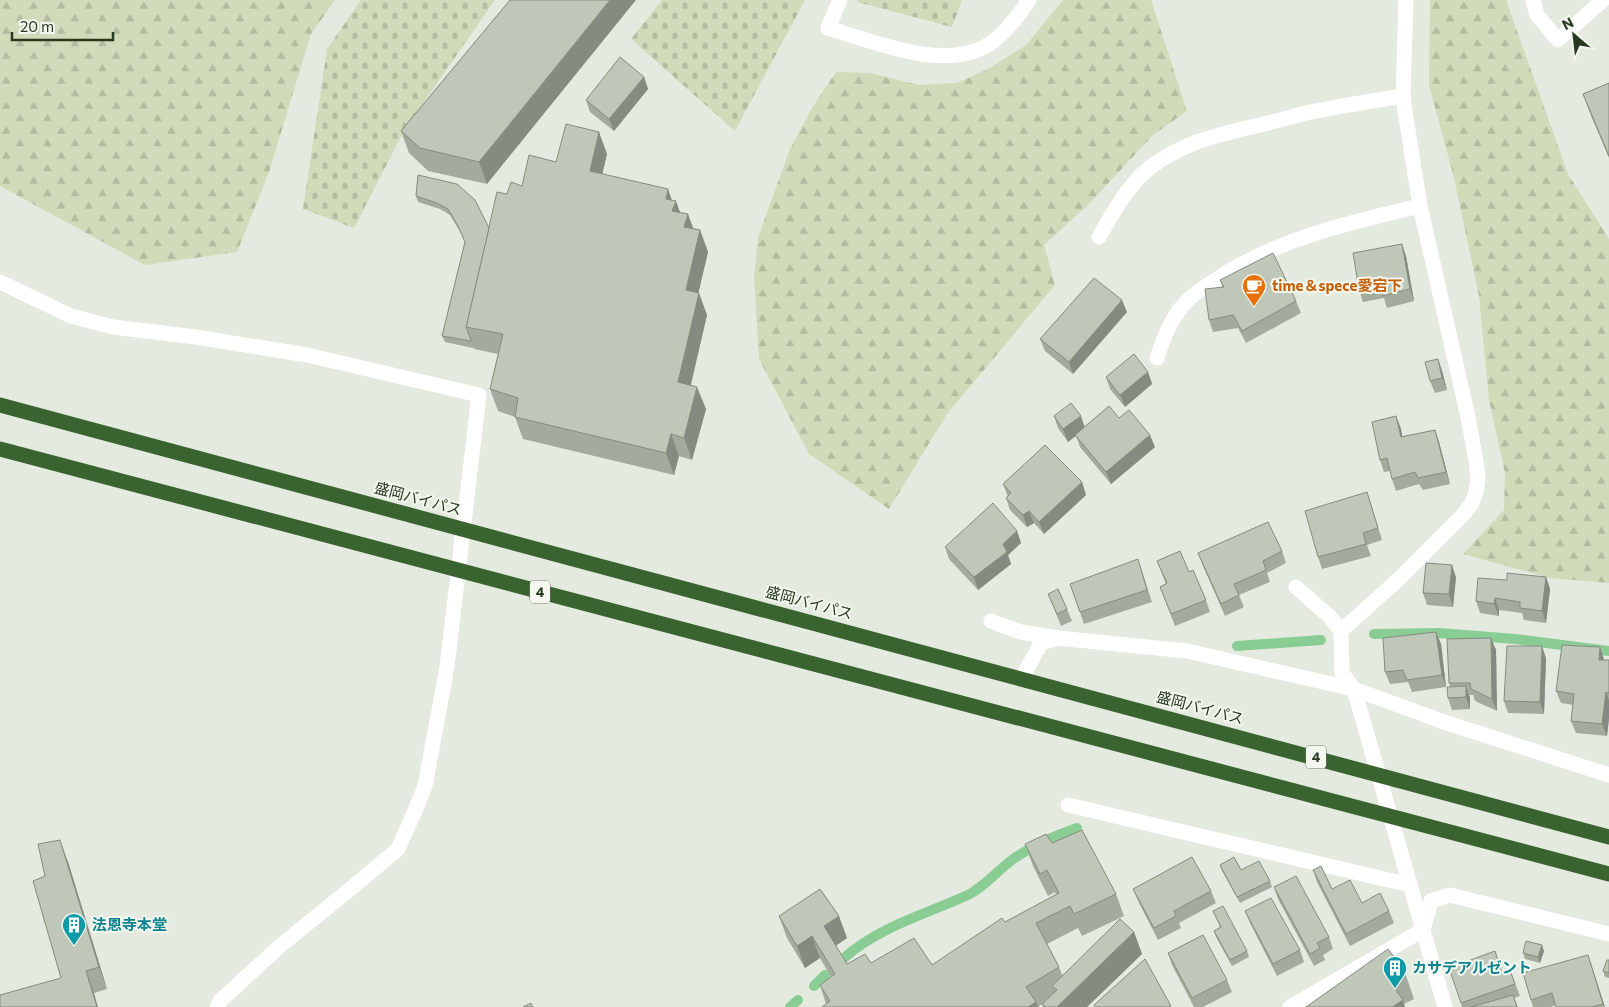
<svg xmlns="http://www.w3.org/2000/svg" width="1609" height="1007" font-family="Commissioner,'Noto Sans JP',sans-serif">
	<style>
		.forest { fill: url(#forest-firs) }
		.cemetery { fill: url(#cemetery-stones) }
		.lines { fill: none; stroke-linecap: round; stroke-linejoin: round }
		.stream { stroke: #89cc94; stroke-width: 10 }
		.lane { stroke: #fff; stroke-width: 15 }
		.street { stroke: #fff; stroke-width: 15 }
		.highway { stroke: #39632f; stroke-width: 15 }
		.wall { fill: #a3ab9e }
		.shaded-wall { fill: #858b81 }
		.building { fill: #bec7b8; stroke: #858b81 }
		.labels { text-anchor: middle; stroke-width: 4; stroke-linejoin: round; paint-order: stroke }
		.shield { fill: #f3f7ef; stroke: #65725f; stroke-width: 1 }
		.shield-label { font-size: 14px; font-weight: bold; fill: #283921 }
		.food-label { font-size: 15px; font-weight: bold; fill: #c56008; stroke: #f3f7ef; text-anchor: start }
		.street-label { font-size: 15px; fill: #283921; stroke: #f3f7ef }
		.culture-label { font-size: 15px; font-weight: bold; fill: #0d838f; stroke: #f3f7ef; text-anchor: start }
	</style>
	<defs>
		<pattern id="forest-firs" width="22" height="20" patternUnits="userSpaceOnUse" patternTransform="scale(1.25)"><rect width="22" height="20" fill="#d1dab9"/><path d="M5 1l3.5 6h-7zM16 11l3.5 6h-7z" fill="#b3bc9f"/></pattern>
		<pattern id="cemetery-stones" width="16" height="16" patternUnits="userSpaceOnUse" patternTransform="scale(1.25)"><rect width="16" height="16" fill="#d1dab9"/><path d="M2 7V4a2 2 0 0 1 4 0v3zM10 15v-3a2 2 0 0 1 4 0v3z" fill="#b3bc9f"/></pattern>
	</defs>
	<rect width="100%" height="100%" fill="#e4eadf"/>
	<g class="forest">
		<path d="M0 0H335L311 34 269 172 237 252 145 265 0 186Z"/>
		<path d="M1063 0H1151L1187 111 1153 135 1089 204 1044 245 1055 285 947 414 889 509 809 454 759 359 754 278 758 238 789 151 812 108 836 72 870 73 919 85 957 83 990 68 1026 45Z"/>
		<path d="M1430 0H1506L1568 174 1609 239V583L1550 578 1463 554 1504 510 1505 473 1489 400 1479 296 1454 178 1429 85Z"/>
	</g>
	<g class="cemetery">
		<path d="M361 0H495L405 129 354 228 303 209 327 49Z"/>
		<path d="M662 0H805L735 131 631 39Z"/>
		<path d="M858 0H962L952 27 857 2Z"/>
	</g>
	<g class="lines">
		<g class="stream">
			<path d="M1374 634 1439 633 1515 639 1609 651"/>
			<path d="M1237 646 1321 640"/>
			<path d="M844 958C880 926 927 914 970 894 986 885 997 871 1012 860 1031 846 1054 836 1077 828"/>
			<path d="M814 986 825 975"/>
			<path d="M790 1007 798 1000"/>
		</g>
		<g class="lane">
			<path d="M1099 237C1113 213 1126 188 1148 169 1184 141 1221 134 1264 124 1282 120 1299 114 1316 111 1345 105 1374 101 1403 96"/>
			<path d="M1157 358C1164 337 1171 317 1187 301 1194 293 1205 287 1214 281 1273 240 1351 222 1420 206"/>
		</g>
		<g class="street">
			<path d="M840 0 828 28C874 42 947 73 991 43 1006 32 1019 15 1029 0"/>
			<path d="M1533 0 1537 15 1558 40 1603 0"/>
			<path d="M0 282 71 316 113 327 196 337 307 355 479 395 447 667 425 786 414 813 398 849 349 890 280 946 220 1001 217 1007"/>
			<path d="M1296 587 1330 617 1341 631"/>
			<path d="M991 621 1021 632 1058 638 1187 651 1354 689"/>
			<path d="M1022 678 1041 643 1058 638"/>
			<path d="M1354 689 1342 673 1341 631 1400 578 1463 515 1472 503 1476 492 1478 478 1476 461 1468 417 1420 206 1405 111 1403 96 1406 0"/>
			<path d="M1068 805 1410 885"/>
			<path d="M1290 1007 1423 930 1431 901 1450 895 1609 934"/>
			<path d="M1445 1007 1354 689 1444 722 1609 775"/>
		</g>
		<g class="highway">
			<path d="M0 405 1609 837"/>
			<path d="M0 449 1609 874"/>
		</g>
	</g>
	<g class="wall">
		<path d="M510 0 487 184 428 171 409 153 401 131Z"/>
		<path d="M644 77 648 89 614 131 590 112 586 100Z"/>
		<path d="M1609 83V158L1591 116 1583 94Z"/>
		<path d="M607 154 602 174 672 200 680 213 693 228 700 230 708 252 698 293 707 315 691 385 706 409 692 460 679 456 674 475 523 439 515 417 498 411 490 389 498 354 474 349 473 346V348L445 342 442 336 465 243 462 235 450 215 440 209 418 202 416 196 418 175 489 228 507 194 522 186 556 162Z"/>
		<path d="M1406 256 1414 301 1387 308 1384 298 1363 302 1359 290Z"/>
		<path d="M1220 280 1296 301 1301 313 1246 343 1238 328 1213 332 1209 320 1223 288Z"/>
		<path d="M1127 312 1073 374 1045 351 1040 339Z"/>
		<path d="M1438 359 1442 371 1447 390 1435 393 1430 381Z"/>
		<path d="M1148 372 1152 384 1125 407 1110 389 1106 377Z"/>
		<path d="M1054 416 1085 427 1119 418 1155 447 1111 484 1080 447 1076 436 1068 442 1058 428Z"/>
		<path d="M1396 416 1401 429 1402 437 1435 430 1439 442 1450 484 1423 490 1419 484 1396 491 1392 479 1390 471 1384 472 1380 460Z"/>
		<path d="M1082 482 1086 495 1044 534 1034 523 1027 527 1010 510 1006 498 1008 497 1003 484Z"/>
		<path d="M1367 492 1371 504 1382 540 1367 545 1371 556 1322 569 1318 557Z"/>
		<path d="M1017 531 1021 543 1008 555 1011 564 978 590 949 559 945 547Z"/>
		<path d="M1282 551 1286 563 1267 573 1270 582 1239 595 1244 607 1225 616 1203 566 1198 553Z"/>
		<path d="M1157 561 1189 572 1206 600 1210 612 1175 626 1160 587 1166 584Z"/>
		<path d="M1142 571 1152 602 1084 624 1070 584Z"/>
		<path d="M1456 577 1453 607 1427 605 1423 593Z"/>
		<path d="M1546 577 1550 589 1546 623 1524 620 1522 613 1499 610V616L1480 613 1476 601 1507 580Z"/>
		<path d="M1048 594 1067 609 1072 621 1061 626Z"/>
		<path d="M1436 632 1441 644 1446 687 1412 692 1408 682 1390 684 1385 672Z"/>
		<path d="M1491 638 1496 650 1497 711 1475 701 1473 695H1469L1470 698V709L1452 710 1448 698 1450 687 1449 683Z"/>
		<path d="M1546 658 1544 714 1508 713 1504 701Z"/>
		<path d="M1604 660H1609V718L1607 736 1576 733 1571 721 1573 705 1561 703 1556 691Z"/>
		<path d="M1052 843 1116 894 1124 916 1082 936 1078 928 1047 944 1059 967 1062 975 1134 932 1142 954 1087 1007H1043L1042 1004 1038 1007 826 1004 820 985 831 977 820 958 805 968 787 938 779 916 847 938 836 946 847 964 871 963 932 965 1005 922 1056 895 1055 892 1048 896 1033 866 1025 844Z"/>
		<path d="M68 862 107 989 94 993 61 978 45 876Z"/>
		<path d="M1220 865 1241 870 1270 881 1272 887 1240 903 1222 871Z"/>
		<path d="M1313 870 1332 889 1362 903 1389 911 1394 923 1350 946 1317 882Z"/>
		<path d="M1274 887 1329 937 1333 949 1323 955 1325 960 1314 966 1278 899Z"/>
		<path d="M1133 889 1211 891 1216 903 1179 923 1181 928 1158 940 1138 901Z"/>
		<path d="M1213 911 1247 951 1249 957 1232 966 1216 937 1214 931 1220 927Z"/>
		<path d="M1245 911 1300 950 1304 962 1277 976 1250 923Z"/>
		<path d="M1544 951 1540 963 1525 959 1523 953Z"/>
		<path d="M1168 953 1227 980 1232 992 1203 1007H1194L1172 965Z"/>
		<path d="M1588 955 1605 1007H1556V1005L1551 1007H1533L1531 1000Z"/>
		<path d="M1609 960V978L1605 977 1603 971Z"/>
		<path d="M1404 970 1414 999 1404 1004 1306 1007Z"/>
		<path d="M1510 970 1520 996 1514 998 1518 1007H1462L1461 1003 1502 972Z"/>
	</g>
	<g class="shaded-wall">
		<path d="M610 0H636L487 184 479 162Z"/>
		<path d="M644 77 648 89 614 131 609 119Z"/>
		<path d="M599 132 607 154 598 193 590 171Z"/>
		<path d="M668 189 674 206 676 201 684 223 680 233 666 199Z"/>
		<path d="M688 214 696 236 684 227Z"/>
		<path d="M700 230 708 252 694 312 686 290Z"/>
		<path d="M1402 244 1406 256 1414 301 1410 289Z"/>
		<path d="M699 293 707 315 686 404 678 382Z"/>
		<path d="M1122 300 1127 312 1073 374 1069 362Z"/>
		<path d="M1438 359 1442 371 1447 390 1442 378Z"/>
		<path d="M1148 372 1152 384 1125 407 1120 395Z"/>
		<path d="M697 387 706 409 692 460 684 438Z"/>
		<path d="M1081 416 1085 428 1068 442 1063 429Z"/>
		<path d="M1396 416 1401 429 1405 449 1401 437Z"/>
		<path d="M1435 430 1439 442 1450 484 1446 472Z"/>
		<path d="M671 434 679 456 674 475 666 453Z"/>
		<path d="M1150 435 1155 447 1111 484 1106 472Z"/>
		<path d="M1082 482 1086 495 1044 534 1039 522Z"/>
		<path d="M1029 511 1034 523 1027 527 1023 515Z"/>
		<path d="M1017 531 1021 543 1008 555 1011 564 978 590 974 577 1003 544Z"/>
		<path d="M1452 565 1456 577 1453 607 1449 594Z"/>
		<path d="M1546 577 1550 589 1546 623 1542 611Z"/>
		<path d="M1495 598 1499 610V616L1494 604Z"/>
		<path d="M1436 632 1441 644 1446 687 1442 675Z"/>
		<path d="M1491 638 1496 650 1497 711 1492 699Z"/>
		<path d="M1542 646 1546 658 1544 714 1540 702Z"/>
		<path d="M1600 647 1604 659V672L1599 660Z"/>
		<path d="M1466 686 1470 698V709L1466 697Z"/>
		<path d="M1606 692 1609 700V718L1607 736 1602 724Z"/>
		<path d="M60 840 68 862 107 989 99 967Z"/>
		<path d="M839 916 847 938 832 948 824 926Z"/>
		<path d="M1134 932 1142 954 1087 1007H1057Z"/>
		<path d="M812 936 820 958 805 968 797 946Z"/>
		<path d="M1542 945 1544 951 1540 963 1538 957Z"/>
		<path d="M1588 955 1592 967 1605 1007 1603 1004Z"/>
		<path d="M86 971 94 993 98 1007H97Z"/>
		<path d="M1403 1000 1405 1007H1392Z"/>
		<path d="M1036 1002 1038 1007H1028Z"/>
	</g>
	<g class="building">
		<path d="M510 0H610L479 162 420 148 401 131Z"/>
		<path d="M620 57 644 77 609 119 586 100Z"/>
		<path d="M1609 83V156L1583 94Z"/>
		<path d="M566 124 599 132 590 171 668 189 666 199 676 201 672 211 688 214 684 227 700 230 686 290 699 293 678 382 697 387 684 438 671 434 666 453 515 417 518 398 490 389 503 334 466 327 497 192 507 194 511 182 522 186 529 155 556 162Z"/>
		<path d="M418 175 457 184 475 200 489 228 466 327 471 340V341L442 336 465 242 459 228 448 209 437 203 416 196Z"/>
		<path d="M1402 244 1410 289 1383 296 1381 286 1359 290 1353 253Z"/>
		<path d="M1273 253 1296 301 1242 331 1233 315 1209 320 1205 289 1224 287 1220 280Z"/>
		<path d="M1094 278 1122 300 1069 362 1040 339Z"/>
		<path d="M1134 354 1148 372 1120 395 1106 377Z"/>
		<path d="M1438 359 1442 378 1430 381 1425 362Z"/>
		<path d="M1071 403 1081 416 1063 429 1054 416Z"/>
		<path d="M1109 406 1119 418 1129 410 1150 435 1106 472 1075 435Z"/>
		<path d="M1396 416 1401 437 1435 430 1446 472 1418 478 1415 472 1392 479 1387 458 1380 460 1372 422Z"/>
		<path d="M1045 445 1082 482 1039 522 1029 511 1023 515 1006 498 1011 493 1003 484Z"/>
		<path d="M1367 492 1378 528 1363 533 1366 544 1318 557 1305 511Z"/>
		<path d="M993 503 1017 531 1003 544 1007 552 974 577 945 547Z"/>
		<path d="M1268 522 1282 551 1263 561 1266 570 1234 584 1239 595 1221 604 1198 553Z"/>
		<path d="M1180 551 1189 572 1193 570 1206 600 1171 614 1160 587 1167 583 1157 561Z"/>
		<path d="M1138 559 1147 590 1080 612 1070 584Z"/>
		<path d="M1426 563 1452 565 1449 594 1423 593Z"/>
		<path d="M1507 573 1546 577 1542 611 1520 608V602L1495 598 1494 604 1476 601 1478 578 1507 580Z"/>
		<path d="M1058 589 1067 609 1057 614 1048 594Z"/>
		<path d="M1436 632 1442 675 1407 680 1403 670 1385 672 1383 638Z"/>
		<path d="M1491 638 1492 699 1471 689 1470 683H1449L1447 639Z"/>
		<path d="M1562 645 1600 647 1599 660H1609V693L1606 692 1602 724 1571 721 1574 694 1556 691Z"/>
		<path d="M1507 646H1542L1540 702 1504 701Z"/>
		<path d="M1466 686V697L1448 698 1447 687Z"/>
		<path d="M1082 830 1116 894 1074 914 1070 906 1036 923 1059 967 1026 987 1036 1002 1028 1007H822L830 1001 820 985 835 974 812 936 797 946 779 916 820 889 839 916 824 926 847 964 865 954 871 963 914 938 932 965 1002 918 1005 922 1059 893 1047 870 1040 874 1025 844 1046 834 1052 843Z"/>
		<path d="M60 840 99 967 86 971 97 1007H0V995L61 978 33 881 45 876 38 844Z"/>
		<path d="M1192 857 1211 891 1174 911 1176 916 1154 928 1133 889Z"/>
		<path d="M1234 857 1241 870 1259 861 1270 881 1237 897 1220 865Z"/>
		<path d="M1321 866 1332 889 1350 880 1362 903 1380 893 1389 911 1346 934 1313 870Z"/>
		<path d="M1296 876 1329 937 1317 943 1320 948 1310 954 1274 887Z"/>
		<path d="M1271 898 1300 950 1273 964 1245 911Z"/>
		<path d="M1223 906 1247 951 1230 960 1214 931 1221 927 1213 911Z"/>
		<path d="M1120 919 1134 932 1057 1007H1046L1042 1004 1057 990 1052 986Z"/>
		<path d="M1203 935 1227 980 1192 998 1168 953Z"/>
		<path d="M1526 941 1542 945 1538 957 1523 953Z"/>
		<path d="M1388 949 1404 970 1388 979 1403 1000 1392 1007H1306Z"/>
		<path d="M1495 951 1502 973 1510 970 1515 984 1461 1003 1449 968Z"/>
		<path d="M1588 955 1603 1004 1592 1007H1556L1552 993 1531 1000 1523 973Z"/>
		<path d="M1145 959 1171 1006 1168 1007H1095L1094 1005Z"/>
		<path d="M1607 960H1609V973L1603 971Z"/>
		<path d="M1513 995 1517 1007H1471Z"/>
		<path d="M531 1003 533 1007H523Z"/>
	</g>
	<defs>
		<g id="cafe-pin" transform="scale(1.25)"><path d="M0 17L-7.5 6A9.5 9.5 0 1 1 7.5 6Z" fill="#e8710a" stroke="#f3f7ef"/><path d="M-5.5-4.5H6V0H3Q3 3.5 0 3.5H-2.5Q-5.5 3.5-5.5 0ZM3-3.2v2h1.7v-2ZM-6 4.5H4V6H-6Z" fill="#fff"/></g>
		<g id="building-pin" transform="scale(1.25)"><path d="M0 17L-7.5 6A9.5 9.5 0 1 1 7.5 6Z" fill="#0f9aa8" stroke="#f3f7ef"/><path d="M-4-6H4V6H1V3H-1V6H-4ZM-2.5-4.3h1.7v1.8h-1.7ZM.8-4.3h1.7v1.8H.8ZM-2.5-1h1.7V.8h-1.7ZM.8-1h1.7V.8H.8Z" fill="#fff"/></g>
	</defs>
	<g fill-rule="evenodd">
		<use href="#cafe-pin" x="1254" y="286"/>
		<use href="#building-pin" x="74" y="925"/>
		<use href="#building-pin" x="1395" y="968"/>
	</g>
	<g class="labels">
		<g class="shield">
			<rect x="530" y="580.5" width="20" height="23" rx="4"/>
			<rect x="1306" y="745.5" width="20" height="23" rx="4"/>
		</g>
		<g class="shield-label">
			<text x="540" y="597">4</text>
			<text x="1316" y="762">4</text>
		</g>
		<g class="food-label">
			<text x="1272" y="291">time＆spece愛宕下</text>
		</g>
		<g class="street-label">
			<text transform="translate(418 499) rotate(15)" y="5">盛岡バイパス</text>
			<text transform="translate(809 603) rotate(15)" y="5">盛岡バイパス</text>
			<text transform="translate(1200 708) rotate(15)" y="5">盛岡バイパス</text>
		</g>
		<g class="culture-label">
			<text x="92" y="930">法恩寺本堂</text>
			<text x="1412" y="973">カサデアルゼント</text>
		</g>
	</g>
	<g transform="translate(1574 35) rotate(332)" stroke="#f3f7ef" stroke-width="4" paint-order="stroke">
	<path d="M0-4L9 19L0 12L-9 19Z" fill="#283921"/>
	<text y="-8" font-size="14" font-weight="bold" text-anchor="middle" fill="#283921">N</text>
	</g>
	<path d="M12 32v8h101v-8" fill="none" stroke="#283921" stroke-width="2.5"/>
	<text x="20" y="32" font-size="15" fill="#283921" stroke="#f3f7ef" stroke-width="4" paint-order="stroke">20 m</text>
</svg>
